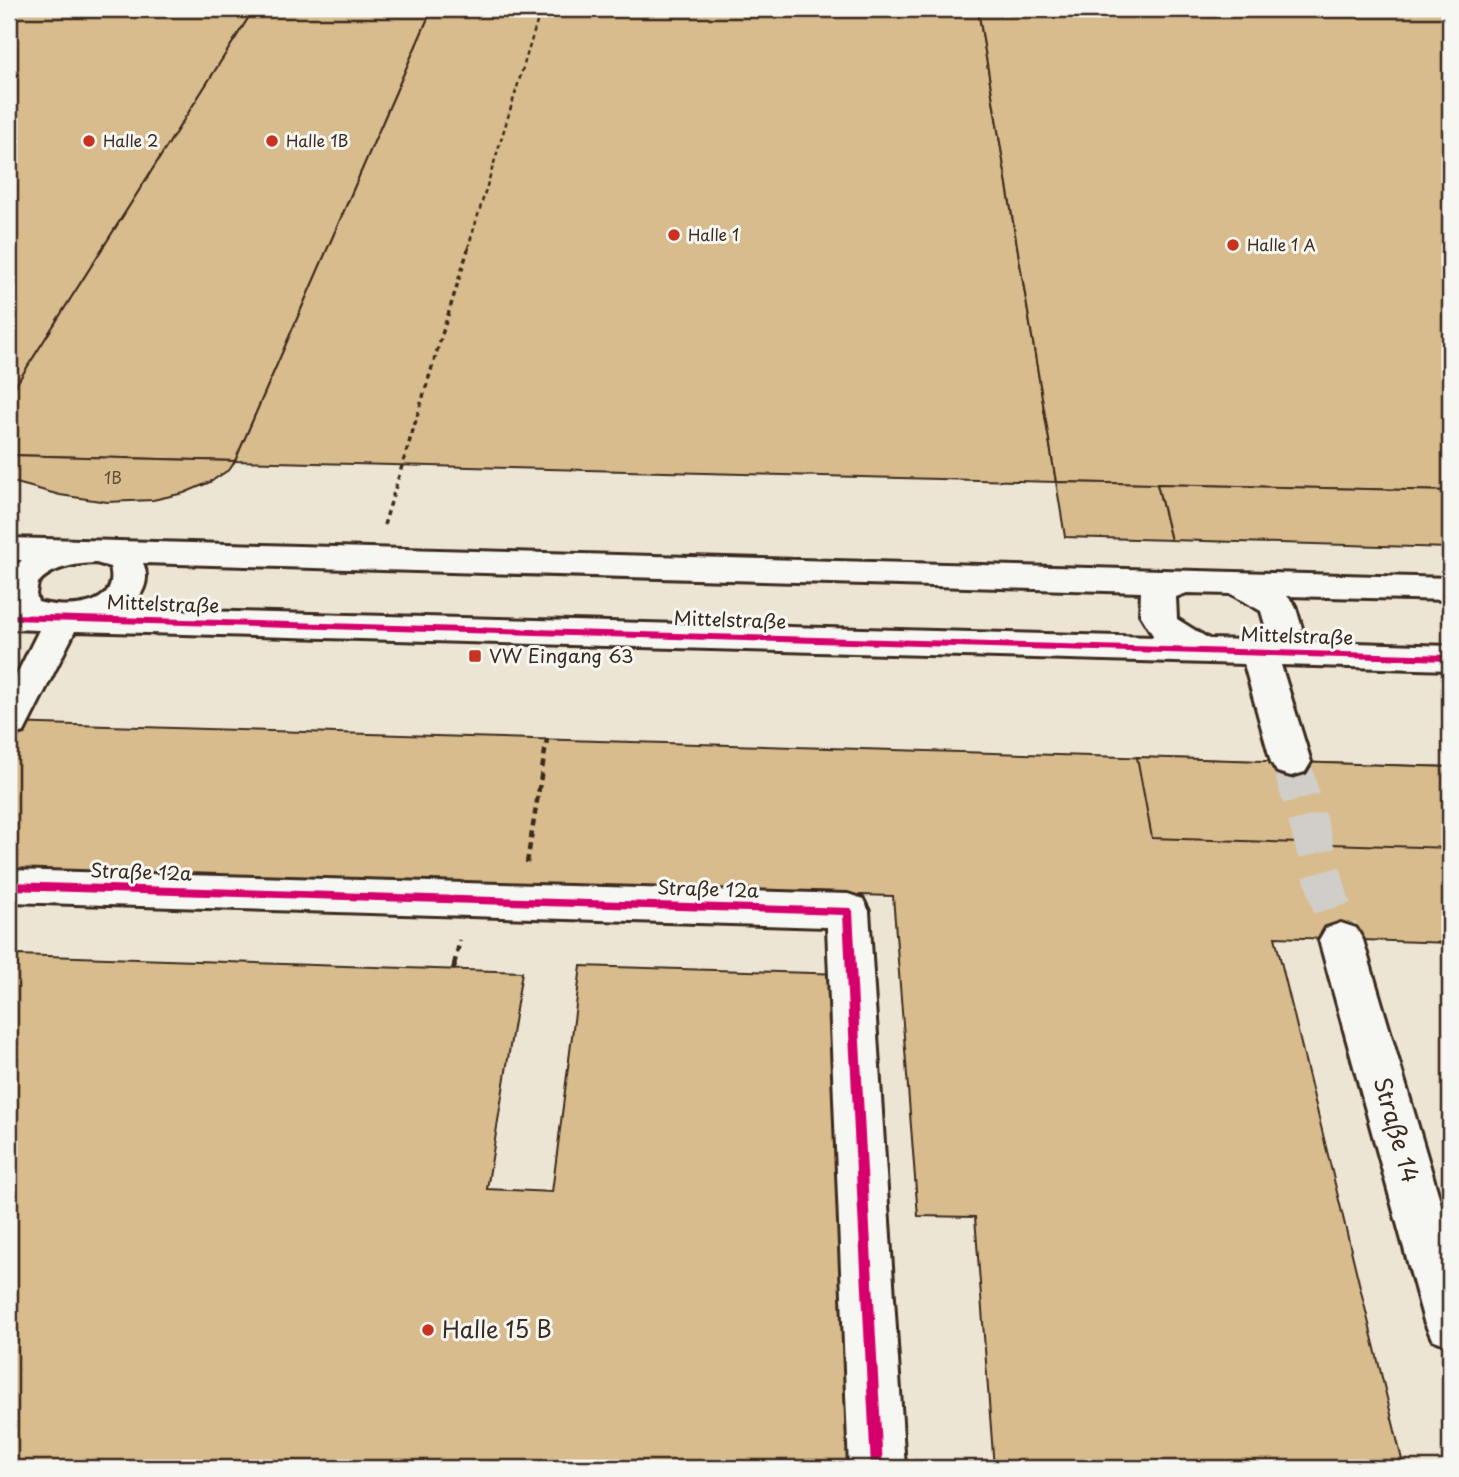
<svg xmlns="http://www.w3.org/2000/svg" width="1459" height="1477" font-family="'Playpen Sans',sans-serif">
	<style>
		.built { fill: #ede5d4 }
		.building { fill: #d9bc8d; stroke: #3b2a1e; stroke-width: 2 }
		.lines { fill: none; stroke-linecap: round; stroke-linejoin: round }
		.minor-tunnel { stroke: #d1cdc8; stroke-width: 38; stroke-dasharray: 38 19; stroke-linecap: butt }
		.minor-casing { stroke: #3b2a1e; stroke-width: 6 }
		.path-far3 { stroke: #3b2a1e; stroke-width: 2.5; stroke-dasharray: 4.5 3.5; stroke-linecap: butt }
		.path-far2 { stroke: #3b2a1e; stroke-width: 3.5; stroke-dasharray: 5 4.5; stroke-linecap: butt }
		.path-far1 { stroke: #3b2a1e; stroke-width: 4.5; stroke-dasharray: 7 5; stroke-linecap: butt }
		.path { stroke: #3b2a1e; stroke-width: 5; stroke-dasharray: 9 7; stroke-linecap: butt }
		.minor { fill: #f6f6f2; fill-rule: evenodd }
		.cycleway-casing { stroke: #f6f6f2; stroke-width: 4 }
		.cycleway { fill: #d6006c; fill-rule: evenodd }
		.poi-dot { fill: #c8321e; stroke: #f6f6f2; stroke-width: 2.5 }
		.labels { text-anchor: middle; stroke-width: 6; stroke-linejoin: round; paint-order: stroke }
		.far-poi-label { font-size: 16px; fill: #3b2a1e; stroke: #f6f6f2; text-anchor: start }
		.number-label { font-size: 16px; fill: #624e3a }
		.street-label { font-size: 19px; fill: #3b2a1e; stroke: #f6f6f2 }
		.poi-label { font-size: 19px; fill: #3b2a1e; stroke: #f6f6f2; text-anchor: start }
		.near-street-label { font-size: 23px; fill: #3b2a1e; stroke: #f6f6f2 }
		.near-poi-label { font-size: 23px; fill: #3b2a1e; stroke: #f6f6f2; text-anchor: start }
	</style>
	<rect width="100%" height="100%" fill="#f6f6f2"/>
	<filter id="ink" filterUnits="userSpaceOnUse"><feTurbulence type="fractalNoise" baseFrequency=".0143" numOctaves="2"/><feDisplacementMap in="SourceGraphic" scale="14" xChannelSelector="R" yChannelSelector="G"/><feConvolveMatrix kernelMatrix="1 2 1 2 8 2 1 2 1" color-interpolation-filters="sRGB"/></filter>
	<g filter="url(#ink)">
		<rect class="built" x="9" y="9" width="1441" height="1459"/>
		<g class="building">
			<path d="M9 9H254L9 396Z"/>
			<path d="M254 9H432L235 461 9 455V396Z"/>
			<path d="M432 9H978L1056 482 235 461Z"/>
			<path d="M978 9H1450V491L1056 482Z"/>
			<path d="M9 455 235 461 230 469 210 482 184 493 153 500 107 502 60 495 9 481Z"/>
			<path d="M1056 482 1157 484 1171 540 1065 537Z"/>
			<path d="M1157 484 1450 491V548L1171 540Z"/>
			<path d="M9 723 1450 767V943L1275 937 1404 1468H994L975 1217 918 1216 893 896 9 869Z"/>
			<path d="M1137 757 1450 767V848L1152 838Z"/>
			<path d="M17 955 522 972 487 1189 552 1192 581 966 844 974 849 1468H9V974Z"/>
		</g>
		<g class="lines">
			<path class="minor-tunnel" d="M1291 762 1341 940"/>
			<g class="minor-casing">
				<g id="minor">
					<path d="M9 538 1450 578V600L1287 596 1295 605 1302 628 1292 641 1450 646V670L1281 665 1311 762 1305 772 1291 776 1277 772 1271 762 1244 664 75 631 24 732 9 736V690L39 630 9 629V573L22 560H9ZM96 563 110 567C121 609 64 609 38 602L36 594 38 583C52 567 75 564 96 563ZM143 563 1141 592 1140 614 1154 637 130 609C142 595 151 581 143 563ZM1187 593 1231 594 1261 611 1265 625 1250 640 1209 639 1177 619 1176 597Z"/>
					<path d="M9 870 848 894 863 899 869 911 905 1468H849L827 927 9 902Z"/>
					<path d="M1341 923 1356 928 1363 940 1450 1234V1346L1432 1339 1424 1321 1319 940 1326 928Z"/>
				</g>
			</g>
			<path class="path-far3" d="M468 248 541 9"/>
			<path class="path-far2" d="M384 525 469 246"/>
			<g class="path-far1">
				<path d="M527 863 547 739"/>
				<path d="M454 965 460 940"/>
			</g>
			<path class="path" d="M453 970 455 964"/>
			<use href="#minor" class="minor"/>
			<g class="cycleway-casing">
				<g id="cycleway">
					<path d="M9 614 1450 655V661L9 620Z"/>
					<path d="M9 882 851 908 853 911 883 1468H871L843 915 9 890Z"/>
				</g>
			</g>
			<use href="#cycleway" class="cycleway"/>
		</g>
	</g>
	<g class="poi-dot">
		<circle cx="89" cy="141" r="7"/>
		<circle cx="272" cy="141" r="7"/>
		<circle cx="674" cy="235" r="7"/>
		<circle cx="1233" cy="245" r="7"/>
		<rect x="468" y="649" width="14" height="14" rx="3.5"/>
		<circle cx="428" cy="1330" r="7"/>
	</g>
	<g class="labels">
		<g class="far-poi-label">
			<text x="103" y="147">Halle 2</text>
			<text x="286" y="147">Halle 1B</text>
			<text x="688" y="241">Halle 1</text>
			<text x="1247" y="251">Halle 1 A</text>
		</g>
		<g class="number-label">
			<text x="113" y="484">1B</text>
		</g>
		<g class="street-label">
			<text transform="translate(163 604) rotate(2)" y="7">Mittelstraße</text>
			<text transform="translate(730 620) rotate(2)" y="7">Mittelstraße</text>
			<text transform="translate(1297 636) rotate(2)" y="7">Mittelstraße</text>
			<text transform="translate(141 872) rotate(2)" y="7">Straße 12a</text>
			<text transform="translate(708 889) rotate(2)" y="7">Straße 12a</text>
		</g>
		<g class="poi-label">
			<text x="489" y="663">VW Eingang 63</text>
		</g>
		<g class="near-street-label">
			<text transform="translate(1396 1130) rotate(74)" y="8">Straße 14</text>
		</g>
		<g class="near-poi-label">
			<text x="442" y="1338">Halle 15 B</text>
		</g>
	</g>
	<rect width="1459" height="1477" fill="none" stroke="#f6f6f2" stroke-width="35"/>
	<rect x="18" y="18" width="1424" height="1442" fill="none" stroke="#3b2a1e" stroke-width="2.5" filter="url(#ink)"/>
</svg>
